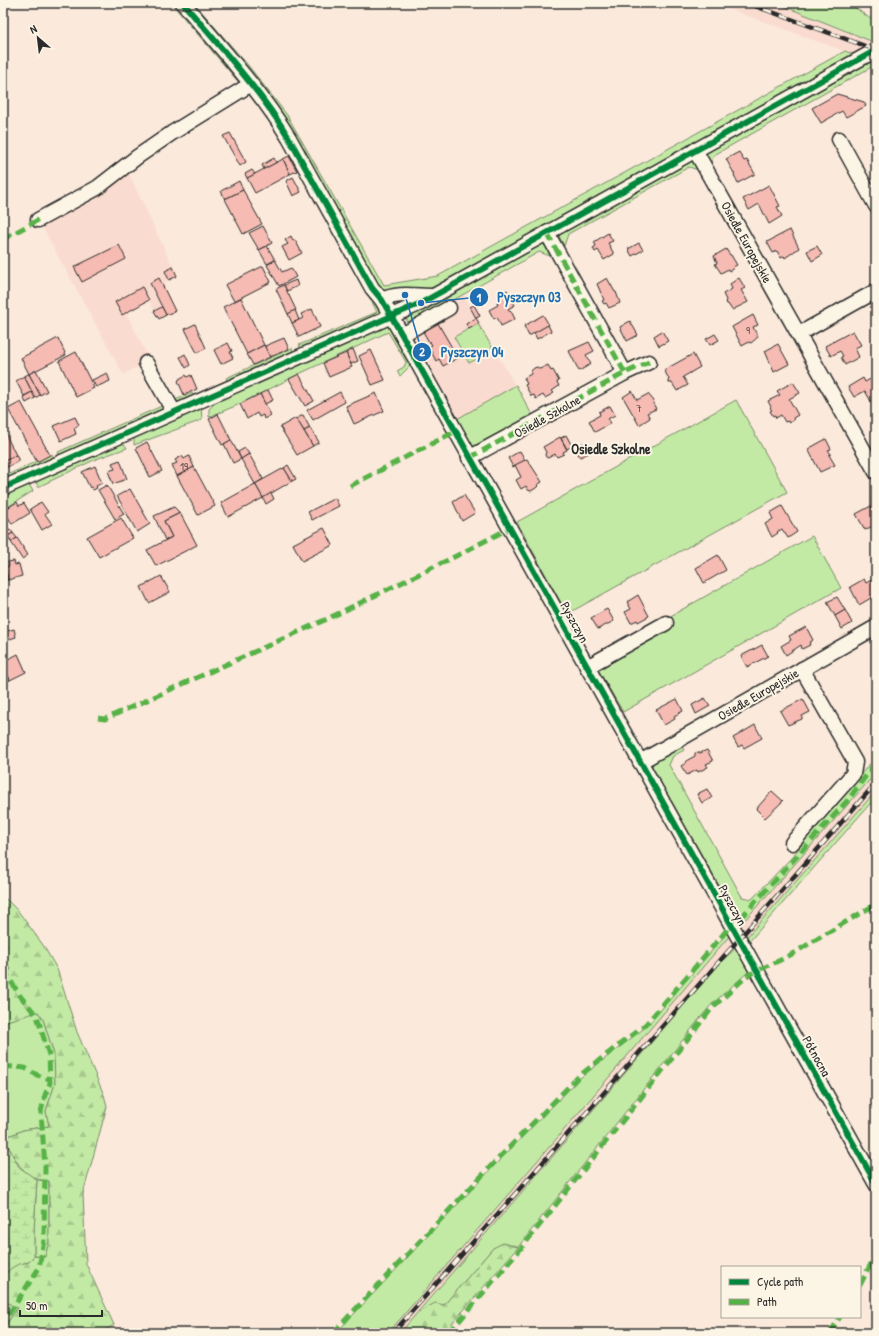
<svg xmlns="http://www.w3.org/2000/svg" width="879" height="1336" font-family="'Patrick Hand',sans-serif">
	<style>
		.built { fill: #fadbcf }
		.green { fill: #c3eaa5; stroke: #778a68 }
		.forest { fill: url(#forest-firs); stroke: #778a68 }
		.wetland { fill: url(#wetland-marsh); stroke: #778a68 }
		.building { fill: #f6bbb3; stroke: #2b2b2b }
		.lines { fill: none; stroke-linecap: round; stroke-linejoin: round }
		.minor-casing { stroke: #2b2b2b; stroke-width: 17 }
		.minor { stroke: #fcf5e5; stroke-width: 14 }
		.rail-casing { stroke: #2b2b2b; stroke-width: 4.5 }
		.rail { stroke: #fcf5e5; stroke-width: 3; stroke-dasharray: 9; stroke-linecap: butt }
		.quiet { stroke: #56b246; stroke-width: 5; stroke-dasharray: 10 5; stroke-linecap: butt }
		.cycleway-casing { stroke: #fcf5e5; stroke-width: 8 }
		.cycleway { stroke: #00873e; stroke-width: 6 }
		.labels { text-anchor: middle; stroke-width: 4; stroke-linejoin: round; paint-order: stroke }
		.number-label { font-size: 11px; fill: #5e4f4d }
		.street-label { font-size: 13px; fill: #2b2b2b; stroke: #fcf5e5 }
		.neighbourhood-label { font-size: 14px; font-weight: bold; fill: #2b2b2b; stroke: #fcf5e5 }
		.leader { fill: none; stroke: #1f6fb2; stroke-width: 1.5 }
		.callout-dot { fill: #1f6fb2; stroke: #fcf5e5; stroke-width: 1.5 }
		.mark-label { font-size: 12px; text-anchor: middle; font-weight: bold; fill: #fff }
		.callout-label { font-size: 14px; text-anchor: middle; font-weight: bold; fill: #1f6fb2; stroke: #fcf5e5; stroke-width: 4; stroke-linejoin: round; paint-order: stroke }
	</style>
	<defs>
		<pattern id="forest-firs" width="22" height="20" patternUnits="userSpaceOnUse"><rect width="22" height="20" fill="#c3eaa5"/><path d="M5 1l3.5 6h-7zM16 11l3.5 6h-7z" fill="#a8c98e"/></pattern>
		<pattern id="wetland-marsh" width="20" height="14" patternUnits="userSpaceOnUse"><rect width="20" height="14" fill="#c3eaa5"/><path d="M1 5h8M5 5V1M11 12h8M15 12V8" fill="none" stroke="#a8c98e"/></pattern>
	</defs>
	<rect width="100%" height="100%" fill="#fbe9db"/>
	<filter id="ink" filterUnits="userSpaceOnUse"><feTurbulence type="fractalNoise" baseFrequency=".025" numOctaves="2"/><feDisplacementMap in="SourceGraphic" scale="8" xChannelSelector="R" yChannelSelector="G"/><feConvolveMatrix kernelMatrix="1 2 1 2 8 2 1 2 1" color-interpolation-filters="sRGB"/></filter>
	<g filter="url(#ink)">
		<g class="built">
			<path d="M713 3H776L876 43 855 55Z"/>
			<path d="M127 170 177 276 162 284 175 311 159 319 149 301 126 313 150 361 123 374 40 223Z"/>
			<path d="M462 294 532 414 474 445 407 326Z"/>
			<path d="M876 773V791L744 940 737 928Z"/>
			<path d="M731 934 738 946 723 960 400 1333H388L558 1137Z"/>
		</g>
		<g class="green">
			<path d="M171 3H177L242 79 241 85Z"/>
			<path d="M189 3H194L247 64 287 115 384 285 438 276 845 51 855 55 431 290 385 291 378 289 284 117Z"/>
			<path d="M776 3H849L876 23V43Z"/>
			<path d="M866 61 875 65 714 155 711 163 708 165 705 156 706 151Z"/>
			<path d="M689 160 693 161 698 170 689 167 568 234 564 246 559 236 563 231Z"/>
			<path d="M541 242 544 244 550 256 539 252 407 326V318Z"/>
			<path d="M347 254 379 308 380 313 377 317 302 350 299 345 377 312Z"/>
			<path d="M478 324 494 350 469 363 454 337Z"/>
			<path d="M384 325C398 328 404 353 410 366L400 376 397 371 404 367 406 362 388 332 299 374 240 404 209 417V409L217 401Z"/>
			<path d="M292 348 293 352 292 356 229 384 226 378Z"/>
			<path d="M516 385 532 415 472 447 457 419Z"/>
			<path d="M192 393 196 399 181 405 173 401Z"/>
			<path d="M736 400 787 492 567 614 517 522Z"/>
			<path d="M164 405 167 411 60 456 58 452Z"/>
			<path d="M201 405 202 420 134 445V439L139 433Z"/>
			<path d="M119 441 124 444 127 448 96 459 38 487 36 480Z"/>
			<path d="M52 454 54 459 3 483V477Z"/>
			<path d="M28 483 33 491 3 510V494Z"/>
			<path d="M812 536 841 588 623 712 596 666 667 618Z"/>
			<path d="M681 745 684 750 673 756 669 765 742 897 752 899 792 857 804 842 805 837 876 757V773L744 921 740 913 735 914 652 767 654 760Z"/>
			<path d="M876 791V797L747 944 744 940Z"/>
			<path d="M727 933 731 934 558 1137 388 1333H336L491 1169 580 1078 647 1026Z"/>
			<path d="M738 946 749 969 748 972 712 1004 701 1017 518 1247 515 1245 493 1248 444 1305 417 1313 723 960Z"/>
			<path d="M3 960 11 969 3 980Z"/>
			<path d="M38 1011 43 1019 54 1054 55 1084 46 1111 49 1126 23 1130 4 1138 3 1022Z"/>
			<path d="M37 1180 49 1181V1241L45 1257 34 1256V1230Z"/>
			<path d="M5 1301 17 1308 3 1330V1306Z"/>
		</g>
		<g class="forest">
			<path d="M3 896 18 911 43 945 57 969 77 1032 104 1095 107 1106 83 1194 86 1264 114 1325 100 1333H3V1330L17 1308C13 1306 7 1303 4 1299 2 1296 3 1291 3 1287 3 1269 13 1264 29 1262L34 1256 45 1257 49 1241V1181C21 1179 16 1159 4 1138L23 1130 49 1126 46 1111 55 1084 54 1054 43 1019 38 1012 3 1022V980L11 969 3 960Z"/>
			<path d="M503 1243 518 1247 444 1333H400L417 1313 435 1303 444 1305 493 1248Z"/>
		</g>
		<path class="wetland" d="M3 1137 19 1167 37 1180 34 1230V1256L29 1262C16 1264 10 1267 3 1278Z"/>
		<g class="building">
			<path d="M837 94 864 102 866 106 846 117 842 111 821 123 812 108Z"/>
			<path d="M230 133 246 162 240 166 223 136Z"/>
			<path d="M739 152 744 161 747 160 755 174 738 183 734 175H735L726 159Z"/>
			<path d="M289 156 297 171 290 174 283 159Z"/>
			<path d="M274 158 276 163 264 169 262 165Z"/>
			<path d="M283 159 290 174 255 193 247 178Z"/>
			<path d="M252 170 255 174 247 178 245 174Z"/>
			<path d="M293 177 301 192 293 196 286 181Z"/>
			<path d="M239 181 243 190 225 199 221 191Z"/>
			<path d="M769 185 780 206 777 207 782 216 769 224 759 204 749 210 743 199Z"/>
			<path d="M243 190 262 224 243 234 225 199Z"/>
			<path d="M263 226 272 243 259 250 249 233Z"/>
			<path d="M790 230 799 248 785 258 784 256 781 258 777 251 773 253 767 242Z"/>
			<path d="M608 233 613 241 608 243 614 254 604 260 598 250 595 252 593 248 596 246 594 242Z"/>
			<path d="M291 236 293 241 295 240 302 253 289 260 282 247 288 244 285 240Z"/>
			<path d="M639 243 643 250 632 256 628 249Z"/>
			<path d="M119 245 126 259 82 282 74 267Z"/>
			<path d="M267 246 275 260 267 264 259 250Z"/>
			<path d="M817 246 822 255 812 261 807 251Z"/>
			<path d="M726 249 730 255H731L737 265 733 267 734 268 729 271 728 269 721 273 715 264 717 263 714 256Z"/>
			<path d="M275 260 282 272 291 268 296 277 279 286 267 265Z"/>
			<path d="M263 266 271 282 234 301 225 285Z"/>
			<path d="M173 267 177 276 169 280 165 271Z"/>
			<path d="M159 278 175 311 166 315 150 283Z"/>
			<path d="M607 278 615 292H616L620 303 609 308 606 303 604 304 602 301 604 300 597 284Z"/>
			<path d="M739 278 745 288 741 290 748 302 732 310 728 304H727L725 302 726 300 723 294 732 289 730 284Z"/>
			<path d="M296 280 298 286 287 291 284 285Z"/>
			<path d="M284 285 296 310 288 314 276 289Z"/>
			<path d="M142 287 149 300 122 315 115 302Z"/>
			<path d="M507 290 515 305 508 309 510 312 511 311 515 319 501 326 497 317 494 319 489 310 498 305 497 302 500 300 498 296Z"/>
			<path d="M241 298 264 345 247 354 223 307Z"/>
			<path d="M474 305 480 316 476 318 470 307Z"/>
			<path d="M162 307 166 315 159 319 154 311Z"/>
			<path d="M312 309 320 327 299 337 292 323 303 318 301 314Z"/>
			<path d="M295 310 299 320 292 323 288 314Z"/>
			<path d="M543 315 549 325 529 336 524 326Z"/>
			<path d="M753 315 758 325 753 327 758 337 751 343 749 342 742 346 732 327Z"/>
			<path d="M476 318 479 323 469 329 466 324Z"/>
			<path d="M436 320 458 358 443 366 439 359 436 361 429 347 432 345 430 342H429L421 328Z"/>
			<path d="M630 321 638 335 627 341 620 327Z"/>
			<path d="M195 324 206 348 197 353 185 329Z"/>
			<path d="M548 325 551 331 537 339 534 333Z"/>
			<path d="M662 331 668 341 659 346 654 336Z"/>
			<path d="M853 331 861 345 855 348 859 357 845 365 841 357 843 356 840 351 831 356 825 346Z"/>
			<path d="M715 334 719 340 710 345 706 339Z"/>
			<path d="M58 338 66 355 29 374 21 358Z"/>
			<path d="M284 338 289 349 270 357 265 346Z"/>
			<path d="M589 342 594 351 586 355 591 364 579 371 569 351Z"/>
			<path d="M228 343 232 351 230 352 233 358 221 364 214 350Z"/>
			<path d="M778 344 789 364 774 372 765 351Z"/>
			<path d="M264 345 270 357 253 365 247 354Z"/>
			<path d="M353 349 358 361 351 364 346 353Z"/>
			<path d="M371 350 385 380 372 385 359 356Z"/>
			<path d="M76 352 94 388 76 397 59 361Z"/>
			<path d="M346 353 352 367 329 377 323 363Z"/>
			<path d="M185 354 190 365 186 368 180 357Z"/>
			<path d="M693 354 700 367 683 377 688 385 677 391 672 383H669L668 381 669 379 664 370Z"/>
			<path d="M548 365 551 371 553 370 559 381 557 382 559 386 552 391 554 393 545 398 543 395 536 399 534 395 531 396 525 385 527 384 524 378 531 374V371L534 368 537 367 540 369Z"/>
			<path d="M36 370 47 391 40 395 29 374Z"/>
			<path d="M107 373 110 381 96 387 92 380Z"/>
			<path d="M29 374 40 395 35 398 24 376Z"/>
			<path d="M299 374 314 401 305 406 289 379Z"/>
			<path d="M186 375 187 377 191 375 197 389 184 395 178 381 179 380V379Z"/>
			<path d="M24 376 32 392 24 396 16 381Z"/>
			<path d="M876 376V410L865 391 854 397 848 387 863 378 865 382Z"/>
			<path d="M793 382 800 393 789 399 798 415 793 418 794 420 789 423 788 421 785 422 781 415 776 418 775 415 773 416 770 411 772 410 770 408 771 407 768 401 780 395 777 391Z"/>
			<path d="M268 390 273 400 265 404 260 394Z"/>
			<path d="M632 391 637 400 648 394 654 401 653 403 656 409 647 413 650 418 639 425 623 397Z"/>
			<path d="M32 392 35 398 26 403 23 397Z"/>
			<path d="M340 392 345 402 313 420 307 410Z"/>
			<path d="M376 393 384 411 354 424 346 406Z"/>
			<path d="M260 394 271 415 264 419 263 415 259 417 257 413 247 419 240 404Z"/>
			<path d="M21 402 50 455 37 462 8 409Z"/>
			<path d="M610 406 615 415 608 419 611 423 595 432 589 421 600 415 599 412Z"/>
			<path d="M218 414 231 440 222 445 209 419Z"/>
			<path d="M303 415 310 428 304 431 296 419Z"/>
			<path d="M75 417 79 425 74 428 76 434 61 441 54 426Z"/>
			<path d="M296 418 313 446 297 455 280 427Z"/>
			<path d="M310 428 319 442 313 446 304 431Z"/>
			<path d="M3 429 16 455 3 462Z"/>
			<path d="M566 435 572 446 567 449 561 438Z"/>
			<path d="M560 437 567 450 563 452 564 454 557 457 555 454 548 458 546 457 545 455 546 452 543 447Z"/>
			<path d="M826 439 831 449 828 450 831 454 829 455 835 465 820 472 808 449Z"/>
			<path d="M231 440 241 459 233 463 224 444Z"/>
			<path d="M147 442 162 471 150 477 136 448Z"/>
			<path d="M583 443 589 453 580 457 575 448Z"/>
			<path d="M245 448 249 454 241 459 238 452Z"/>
			<path d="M520 451 525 460 513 467 508 458Z"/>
			<path d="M249 454 263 479 255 484 241 459Z"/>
			<path d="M16 455 19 461 3 469V462Z"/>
			<path d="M182 456 184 459 189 456 194 467 177 476 172 465 177 463 175 460Z"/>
			<path d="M527 459 542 482 537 485 538 486 536 488 531 491 528 490 526 486 521 489 516 480 521 477 515 465Z"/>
			<path d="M120 460 127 479 113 484 108 471 115 469 112 463Z"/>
			<path d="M288 465 296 479 292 481 284 468Z"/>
			<path d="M95 466 102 483 96 486 97 488 93 490 92 487 90 488 82 472Z"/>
			<path d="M194 467 215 506 198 515 177 476Z"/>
			<path d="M284 468 292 481 263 498 255 484Z"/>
			<path d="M255 484 263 498 228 517 221 503Z"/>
			<path d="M107 485 124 514 115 519 98 490Z"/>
			<path d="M130 489 150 524 137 532 117 496Z"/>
			<path d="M271 493 274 499 266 504 263 498Z"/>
			<path d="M464 495 475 513 462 521 453 502Z"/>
			<path d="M335 498 339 506 312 520 308 512Z"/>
			<path d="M17 502 19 506 24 503 30 513 12 524 4 510Z"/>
			<path d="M41 502 48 512 45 514 52 524 42 530 30 509Z"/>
			<path d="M782 506 797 532 788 538 782 529 777 532 778 533 772 537 765 524 773 519 770 513Z"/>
			<path d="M871 506 876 516V524L865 530 856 514Z"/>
			<path d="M174 507 180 513 164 521 172 537 165 540 154 516Z"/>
			<path d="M180 513 197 545 156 566 147 550 172 537 164 521Z"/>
			<path d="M121 518 133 538 99 557 87 537Z"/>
			<path d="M324 528 333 545 302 561 293 544Z"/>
			<path d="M10 529 13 533 8 536 5 532Z"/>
			<path d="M13 533 17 538 11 542 8 536Z"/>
			<path d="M17 538 28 555 22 559 11 542Z"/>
			<path d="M718 555 726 570 704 583 696 568Z"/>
			<path d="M14 561 15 565 19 564 22 576 8 580 5 567 9 566 8 562Z"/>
			<path d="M5 567 8 580 3 581V568Z"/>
			<path d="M161 576 170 592 149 603 141 587Z"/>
			<path d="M875 578 876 595 859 605 850 587 864 579 866 583Z"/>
			<path d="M638 595 649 616 638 622 637 620 631 623 625 612 631 609 627 602Z"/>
			<path d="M837 597 845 610 835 616 827 602Z"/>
			<path d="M607 609 614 621 598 629 591 618Z"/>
			<path d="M845 610 852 623 842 629 835 616Z"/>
			<path d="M3 627 7 640 3 641Z"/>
			<path d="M806 627 813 640 809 643 810 645 802 649 801 645 786 655 781 646 791 640 789 636Z"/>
			<path d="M14 629 16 637 7 640 4 632Z"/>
			<path d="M762 645 768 656 747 667 741 656Z"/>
			<path d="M18 654 26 672 10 680 3 665V662Z"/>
			<path d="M3 665 10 680 3 683Z"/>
			<path d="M705 698 710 706 696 714 692 705Z"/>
			<path d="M677 699 683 711 674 716 675 719 664 725 656 710Z"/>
			<path d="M803 699 810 712 802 716V719L788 725 780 711Z"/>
			<path d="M755 725 762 738 744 748 742 745 738 747 733 738Z"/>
			<path d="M707 750 713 761 706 764 708 767 698 772 697 770 687 775 681 766 687 762 686 761 695 756V753L698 752 700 753Z"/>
			<path d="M707 789 712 798 702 803 697 794Z"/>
			<path d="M772 791 783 801 765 818 756 809Z"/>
		</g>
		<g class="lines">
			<g class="minor-casing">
				<g id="minor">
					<path d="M183 3C220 47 259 89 289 138L372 288 382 300 402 335 876 1184"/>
					<path d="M839 139 876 206"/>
					<path d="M695 150 876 472"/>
					<path d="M38 220 97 188 137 157 172 133 251 84"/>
					<path d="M547 233 625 373"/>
					<path d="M382 300C397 292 416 296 433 296"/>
					<path d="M799 334 876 291"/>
					<path d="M402 335 449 308"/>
					<path d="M146 363 174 412"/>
					<path d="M469 458 625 373 649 362"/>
					<path d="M3 488 421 303 876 50"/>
					<path d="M587 667 666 623"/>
					<path d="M640 762 876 627"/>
					<path d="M792 843 853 774 855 762 802 669"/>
				</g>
			</g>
			<use href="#minor" class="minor"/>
			<g class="rail-casing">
				<g id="rail">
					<path d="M747 3 876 50"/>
					<path d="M393 1333 876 783"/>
				</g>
			</g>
			<use href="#rail" class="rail"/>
			<g class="quiet">
				<path d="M547 233 625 373"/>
				<path d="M3 239 38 220"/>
				<path d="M469 458 625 373 649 362"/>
				<path d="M350 486 456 431"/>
				<path d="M98 718 105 719 327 619 454 557 510 528"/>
				<path d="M3 969 21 997 37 1016 49 1055 50 1083 45 1095 41 1112 45 1167 44 1240 39 1268 3 1323"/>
				<path d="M3 1066 25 1068 37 1075 50 1079"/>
				<path d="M860 1285 876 1254"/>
				<path d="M333 1333 492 1165 579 1076 646 1024 726 931 729 921 742 916 747 911 848 800 876 762"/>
				<path d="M449 1333 523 1246 713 1007 748 975 787 957 876 904"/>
				<path d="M830 1333 840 1317"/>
			</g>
			<g class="cycleway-casing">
				<g id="cycleway">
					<path d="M183 3C220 47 259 89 289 138L372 288 382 300 402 335 876 1184"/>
					<path d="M3 488 421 303 876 50"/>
				</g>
			</g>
			<use href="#cycleway" class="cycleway"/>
		</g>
	</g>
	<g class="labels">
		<g class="number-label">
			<text x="748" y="334">9</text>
			<text x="639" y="412">7</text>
			<text x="184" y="470">19</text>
		</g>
		<g class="street-label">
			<text transform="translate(747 242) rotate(61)" y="5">Osiedle Europejskie</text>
			<text transform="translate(547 416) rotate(-29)" y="5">Osiedle Szkolne</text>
			<text transform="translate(575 622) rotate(61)" y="5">Pyszczyn</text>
			<text transform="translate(758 694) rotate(-30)" y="5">Osiedle Europejskie</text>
			<text transform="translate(733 905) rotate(61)" y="5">Pyszczyn</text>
			<text transform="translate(817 1056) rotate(61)" y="5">Północna</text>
		</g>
		<g class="neighbourhood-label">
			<text x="611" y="454">Osiedle Szkolne</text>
		</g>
	</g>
	<path class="leader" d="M421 303L479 297M405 295L422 352"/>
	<g class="callout-dot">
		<circle cx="421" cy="303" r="4"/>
		<circle cx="405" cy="295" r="4"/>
		<circle cx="479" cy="297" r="10"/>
		<circle cx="422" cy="352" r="10"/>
	</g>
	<g class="mark-label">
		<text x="479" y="302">1</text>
		<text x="422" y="356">2</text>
	</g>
	<g class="callout-label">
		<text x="529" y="302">Pyszczyn 03</text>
		<text x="472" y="357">Pyszczyn 04</text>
	</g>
	<rect width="879" height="1336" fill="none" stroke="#fcf5e5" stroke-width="16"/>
	<rect x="8" y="8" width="863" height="1320" fill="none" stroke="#2b2b2b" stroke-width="1.5" filter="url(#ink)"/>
	<rect x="721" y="1266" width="140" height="52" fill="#fcf5e5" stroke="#a8a49b"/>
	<rect x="729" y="1279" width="20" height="6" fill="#00873e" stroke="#a8a49b"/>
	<text x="757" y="1286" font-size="12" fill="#2b2b2b">Cycle path</text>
	<rect x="729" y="1299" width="20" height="6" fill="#56b246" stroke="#a8a49b"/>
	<text x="757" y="1306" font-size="12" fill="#2b2b2b">Path</text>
	<g transform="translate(38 38) rotate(332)" stroke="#fcf5e5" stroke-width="3" paint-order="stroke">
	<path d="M0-3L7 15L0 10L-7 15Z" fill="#2b2b2b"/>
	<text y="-6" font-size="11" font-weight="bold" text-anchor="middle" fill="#2b2b2b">N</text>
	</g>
	<path d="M20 1310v6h82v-6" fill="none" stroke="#2b2b2b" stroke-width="2"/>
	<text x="26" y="1310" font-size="12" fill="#2b2b2b" stroke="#fcf5e5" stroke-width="3" paint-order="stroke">50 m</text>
</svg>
